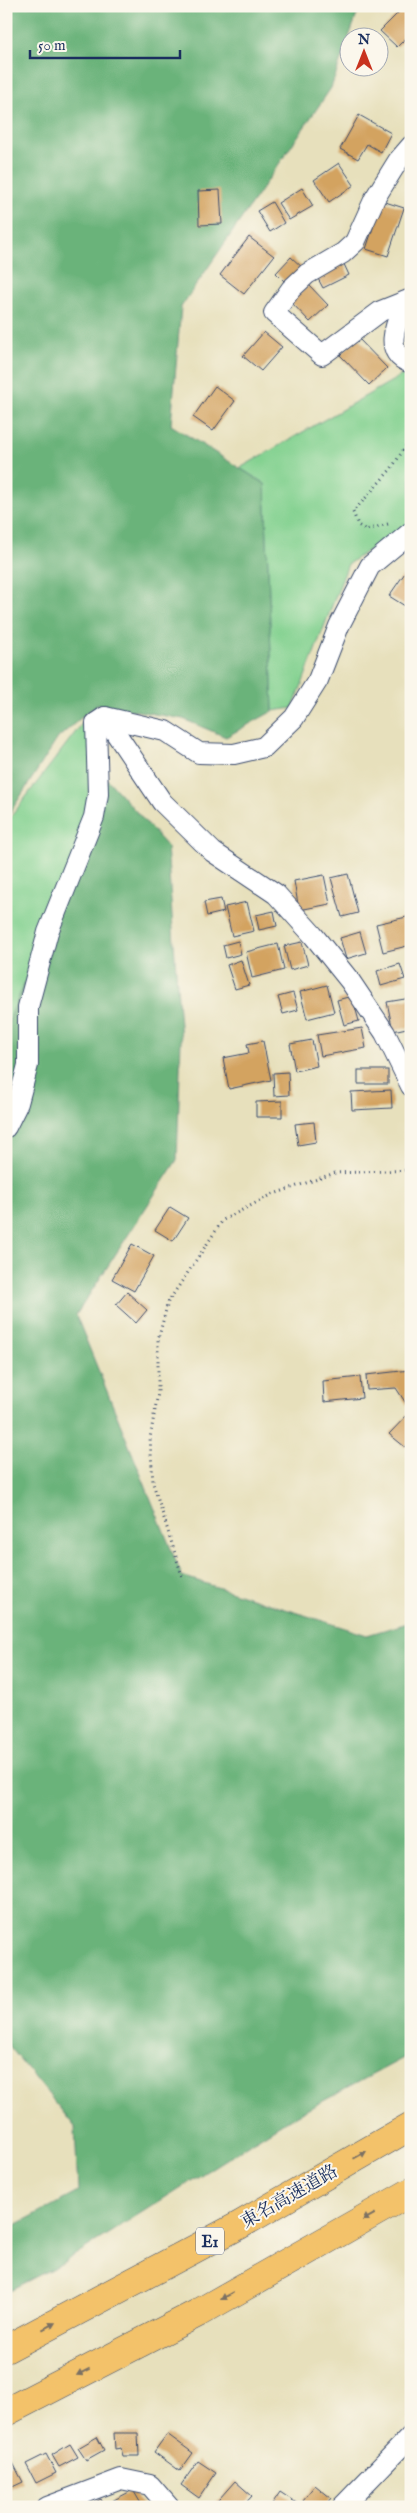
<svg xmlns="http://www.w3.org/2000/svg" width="417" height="2513" font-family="'IM FELL English','Noto Serif JP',serif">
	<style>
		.green { fill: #83d190; stroke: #4f8077 }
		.forest { fill: #6ab37a; stroke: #42716c }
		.building { fill: #d3a360 }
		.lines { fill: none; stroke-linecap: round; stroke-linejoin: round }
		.minor-casing { stroke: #3a4a6c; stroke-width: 22 }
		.motorway-casing { stroke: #3a4a6c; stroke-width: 29 }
		.path { stroke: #3a4a6c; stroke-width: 3; stroke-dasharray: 1 4; stroke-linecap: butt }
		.minor { stroke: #fff; stroke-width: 20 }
		.motorway { stroke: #f3c26a; stroke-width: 28 }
		.oneway { fill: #7c7163 }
		.labels { text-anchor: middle; stroke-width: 4; stroke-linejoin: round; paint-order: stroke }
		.shield { fill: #fbf7ec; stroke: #5e6b89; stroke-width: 1 }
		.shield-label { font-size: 16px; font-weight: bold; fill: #1b2f5e }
		.street-label { font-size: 18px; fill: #1b2f5e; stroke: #fbf7ec }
	</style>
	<rect width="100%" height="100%" fill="#fbf7ec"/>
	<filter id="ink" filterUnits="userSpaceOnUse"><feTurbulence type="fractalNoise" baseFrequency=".02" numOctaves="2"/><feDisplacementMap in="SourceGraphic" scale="10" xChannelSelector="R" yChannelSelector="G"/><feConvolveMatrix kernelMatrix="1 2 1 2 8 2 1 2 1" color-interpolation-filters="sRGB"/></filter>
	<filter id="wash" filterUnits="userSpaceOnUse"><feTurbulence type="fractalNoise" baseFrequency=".0096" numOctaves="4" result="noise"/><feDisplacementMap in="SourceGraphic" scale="20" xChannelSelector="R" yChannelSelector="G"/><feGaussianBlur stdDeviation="1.12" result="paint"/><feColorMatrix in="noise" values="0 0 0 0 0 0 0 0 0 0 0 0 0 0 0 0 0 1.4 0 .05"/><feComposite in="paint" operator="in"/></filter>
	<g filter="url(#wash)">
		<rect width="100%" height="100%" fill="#e7e0bc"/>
		<g class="green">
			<path d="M411 370V522L348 564 293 708 273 711 265 484 240 468Z"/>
			<path d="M97 704 84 843 6 1028V823Z"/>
		</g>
		<g class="forest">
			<path d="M6 6H360L331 88 181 307 171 425 265 484 273 711 226 737 183 719 97 704 58 738 6 819Z"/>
			<path d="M107 779 167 846 181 1040 177 1160 76 1315 182 1576 367 1635 411 1622V2054L284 2122 59 2265 6 2292V2230L78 2192 75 2127 6 2042V1028Z"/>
		</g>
		<g id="blocks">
			<g class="building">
				<path d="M404 7 411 13V33L397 47 380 31Z"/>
				<path d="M359 115 391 133 381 152 367 144 358 159 340 149Z"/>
				<path d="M339 163 354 185 329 202 314 180Z"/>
				<path d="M302 188 313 206 289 220 278 203Z"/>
				<path d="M220 190 222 224 199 225 198 191Z"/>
				<path d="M382 201 404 208 388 256 366 249Z"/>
				<path d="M272 202 284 223 270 232 257 211Z"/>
				<path d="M249 237 274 256 244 294 220 275Z"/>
				<path d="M291 257 303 268 288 285 276 273Z"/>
				<path d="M343 262 349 275 323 288 316 275Z"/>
				<path d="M309 285 328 305 310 322 291 302Z"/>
				<path d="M264 332 282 347 261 371 243 356Z"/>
				<path d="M358 338 387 368 369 385 340 355Z"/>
				<path d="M215 386 235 401 213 431 193 417Z"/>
				<path d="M409 567 411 568V598L405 606 389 596Z"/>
				<path d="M348 874 358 913 342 917 331 878Z"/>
				<path d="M324 875 330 904 299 910 294 881Z"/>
				<path d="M221 899 224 912 207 916 204 902Z"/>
				<path d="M247 902 254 931 232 936 225 907Z"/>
				<path d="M274 911 277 926 259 930 256 915Z"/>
				<path d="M411 916V945L383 952 376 924Z"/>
				<path d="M360 932 366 953 346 959 340 938Z"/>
				<path d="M238 941 241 954 226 958 223 945Z"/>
				<path d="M302 942 308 965 290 970 284 946Z"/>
				<path d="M278 944 284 970 252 978 246 952Z"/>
				<path d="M241 960 249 985 235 989 227 965Z"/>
				<path d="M400 964 405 979 381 986 377 971Z"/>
				<path d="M327 985 334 1012 307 1019 300 992Z"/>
				<path d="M293 993 298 1010 283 1014 278 997Z"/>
				<path d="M352 996 359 1021 344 1025 337 1000Z"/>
				<path d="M411 998V1027L393 1031 387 1002Z"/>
				<path d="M362 1028 366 1048 321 1056 317 1035Z"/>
				<path d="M312 1040 317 1066 295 1071 290 1044Z"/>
				<path d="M263 1041 271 1080 229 1089 223 1058 249 1053 247 1044Z"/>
				<rect x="358" y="1070" width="30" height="14"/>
				<path d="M288 1072 289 1095 274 1096 273 1073Z"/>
				<path d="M391 1090 392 1108 352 1110 351 1092Z"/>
				<path d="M282 1101V1117H256V1102Z"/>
				<path d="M314 1122 316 1142 298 1145 295 1124Z"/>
				<path d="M170 1207 188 1218 173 1241 155 1230Z"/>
				<path d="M132 1244 154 1256 134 1291 112 1279Z"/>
				<path d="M127 1292 147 1310 136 1323 116 1305Z"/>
				<path d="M410 1370 411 1411 396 1388 367 1390 366 1375Z"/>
				<path d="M360 1377 362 1398 324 1402 323 1381Z"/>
				<path d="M411 1411V1442L405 1447 389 1434Z"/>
				<path d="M114 2433H138L139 2456H123L121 2448 115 2449Z"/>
				<path d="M167 2434 193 2453 180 2471 154 2452Z"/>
				<path d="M97 2437 104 2450 86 2460 78 2448Z"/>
				<path d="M70 2444 78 2457 59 2467 52 2455Z"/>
				<path d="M46 2454 56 2473 36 2483 26 2464Z"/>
				<path d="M198 2461 216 2473 199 2498 181 2485Z"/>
				<path d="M13 2463 23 2482 6 2490V2467Z"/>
				<path d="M235 2481 252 2496 242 2507H212Z"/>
				<path d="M315 2485 331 2498 324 2507H311L303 2500Z"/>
				<path d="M133 2490 143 2507H116L112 2501Z"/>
				<path d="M280 2492 298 2504 296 2507H270Z"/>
				<path d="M101 2499 105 2507H87Z"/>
			</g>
		</g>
	</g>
	<g filter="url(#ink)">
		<use href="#blocks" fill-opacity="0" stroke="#3a4a6c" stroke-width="1"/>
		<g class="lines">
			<g class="minor-casing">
				<g id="minor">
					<path d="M411 146 398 161 375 198 355 242 343 253 307 274 291 289 274 313 322 355 381 311 411 299"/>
					<path d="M405 302C397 321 381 354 411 363"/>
					<path d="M105 717 162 802 213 852 276 894 313 935 350 981 385 1033 411 1086"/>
					<path d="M6 1127 18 1103 28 1065V1007L48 932 94 817 98 794 96 723 105 717 165 731 199 753 234 754 264 747 294 718 318 680 339 626 370 566 411 532"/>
					<path d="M47 2507 121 2479 150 2485 169 2507"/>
					<path d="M342 2507 411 2436"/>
				</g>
			</g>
			<g class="motorway-casing">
				<g id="motorway">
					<path d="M6 2349 238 2226 411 2126"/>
					<path d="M6 2412 198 2313 411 2192"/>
				</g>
			</g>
			<g class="path">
				<path d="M388 524 366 530 358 525 353 512 391 469 411 438"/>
				<path d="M182 1576 153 1483 150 1438 158 1393V1340L168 1302 223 1220 271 1195 335 1173 411 1170"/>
			</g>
			<use href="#minor" class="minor"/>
			<use href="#motorway" class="motorway"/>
		</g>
		<defs><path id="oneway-solid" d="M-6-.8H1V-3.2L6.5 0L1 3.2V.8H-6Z" transform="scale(1.25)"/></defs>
		<g class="oneway">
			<use href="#oneway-solid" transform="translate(360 2155) rotate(-30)"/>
			<use href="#oneway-solid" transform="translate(369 2217) rotate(151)"/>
			<use href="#oneway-solid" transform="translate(227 2296) rotate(151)"/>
			<use href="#oneway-solid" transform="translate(49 2326) rotate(-28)"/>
			<use href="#oneway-solid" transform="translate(83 2372) rotate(153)"/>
		</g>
	</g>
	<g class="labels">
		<rect class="shield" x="196" y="2227.5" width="28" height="27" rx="4"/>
		<g class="shield-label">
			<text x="210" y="2247">E1</text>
		</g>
		<g class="street-label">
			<text transform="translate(289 2196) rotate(-30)" y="6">東名高速道路</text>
		</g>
	</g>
	<rect width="417" height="2513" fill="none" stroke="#fbf7ec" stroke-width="25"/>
	<g transform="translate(364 52)"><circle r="24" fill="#fbf7ec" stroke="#a1a7b3"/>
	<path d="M0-4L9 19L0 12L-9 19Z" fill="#c8321e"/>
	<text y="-8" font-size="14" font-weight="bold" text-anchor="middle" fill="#1b2f5e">N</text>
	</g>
	<path d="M30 50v8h150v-8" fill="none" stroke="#1b2f5e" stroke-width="2.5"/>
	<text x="38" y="50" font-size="15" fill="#1b2f5e" stroke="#fbf7ec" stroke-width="4" paint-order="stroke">50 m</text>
</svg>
